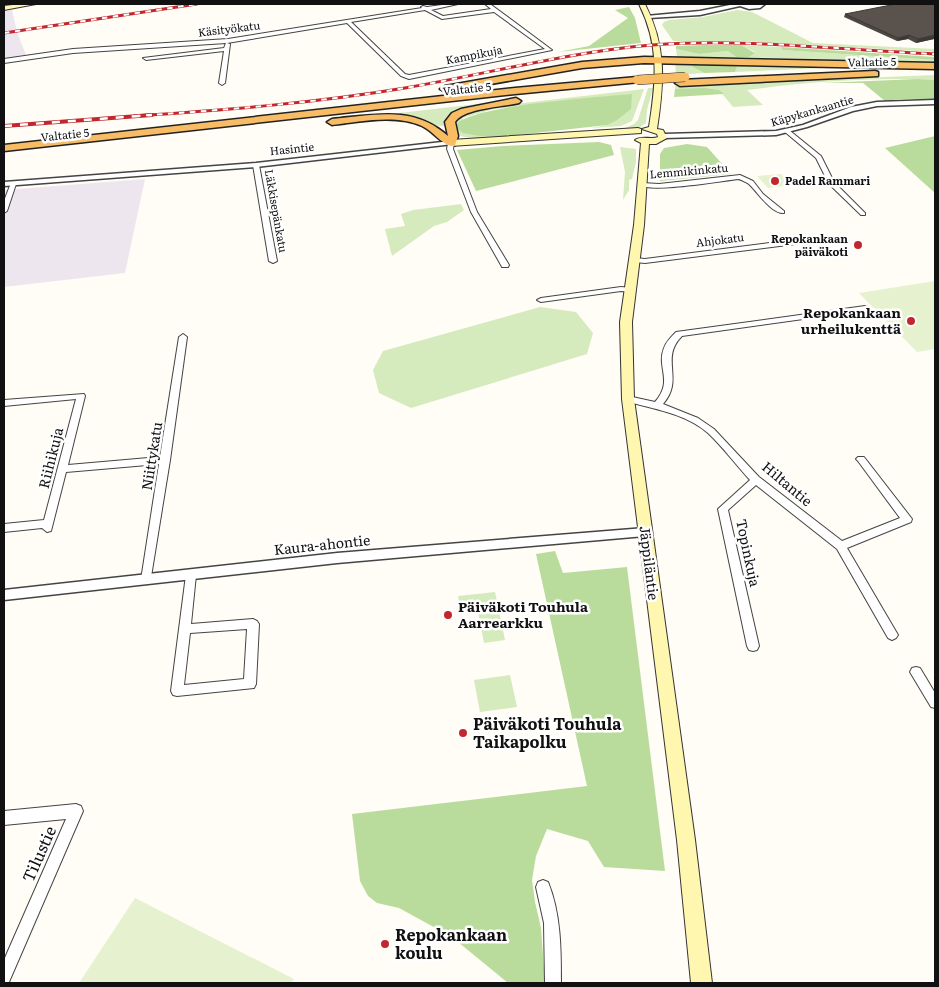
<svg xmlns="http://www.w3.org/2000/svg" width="939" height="987" font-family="Literata,serif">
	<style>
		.industrial { fill: #eee6ef }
		.green { fill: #d5ebbd }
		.forest { fill: #b9dc9c }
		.pitch { fill: #e6f2cf }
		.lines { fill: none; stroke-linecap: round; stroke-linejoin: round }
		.minor-casing { stroke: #444; stroke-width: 2 }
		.tertiary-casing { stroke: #444; stroke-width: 3 }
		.secondary-casing { stroke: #333; stroke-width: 2 }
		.trunk-casing { stroke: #222; stroke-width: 3 }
		.minor { fill: #fff; fill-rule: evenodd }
		.tertiary { fill: #fff; fill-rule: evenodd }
		.secondary { fill: #fff6b0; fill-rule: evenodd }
		.trunk { fill: #f7bc64; fill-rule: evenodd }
		.rail-far1-casing { stroke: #c4262e; stroke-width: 3 }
		.rail-casing { stroke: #c4262e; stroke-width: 4 }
		.rail-far1 { stroke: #fff; stroke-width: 2; stroke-dasharray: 5.5; stroke-linecap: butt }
		.rail { stroke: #fff; stroke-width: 2.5; stroke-dasharray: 8; stroke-linecap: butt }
		.trunk-bridge-casing { stroke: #222; stroke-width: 10; stroke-linecap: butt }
		.trunk-bridge { stroke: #f7bc64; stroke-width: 9 }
		.wall { fill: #4d4742 }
		.shaded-wall { fill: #3f3936 }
		.building { fill: #5a524d; stroke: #3f3936 }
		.poi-dot { fill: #c4262e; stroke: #fff; stroke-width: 2 }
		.labels { text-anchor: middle; stroke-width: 5; stroke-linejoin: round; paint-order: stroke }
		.far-street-label { font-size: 11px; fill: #111; stroke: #fff }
		.far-poi-label { font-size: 11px; font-weight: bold; fill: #111; stroke: #fff; text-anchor: start }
		.poi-label { font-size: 14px; font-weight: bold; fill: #111; stroke: #fff; text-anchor: end }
		.street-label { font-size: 14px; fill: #111; stroke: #fff }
		.near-poi-label { font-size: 16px; font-weight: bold; fill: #111; stroke: #fff; text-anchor: start }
		.near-street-label { font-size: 16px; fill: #111; stroke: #fff }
	</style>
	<rect width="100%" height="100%" fill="#fffdf5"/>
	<g class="industrial">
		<path d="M12 10 17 32 28 60 4 63V11Z"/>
		<path d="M145 179 125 273 4 287V190Z"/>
	</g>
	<g class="green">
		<path d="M737 10 752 12 813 43 935 49V52L740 41H673L662 25 664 22 669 20 703 17Z"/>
		<path d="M741 45 781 47 782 50 935 60V63L749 57 755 52Z"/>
		<path d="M676 49 699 54 728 51 736 57H677Z"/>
		<path d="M675 62 845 67 735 72 737 67H693L704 73 676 75Z"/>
		<path d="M935 75V80C873 77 809 82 747 90L763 105 733 107 719 90 675 89V86L689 85Z"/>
		<path d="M648 88H653L647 110 646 123 640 127 621 130 634 124 638 120Z"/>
		<path d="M644 89 632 121 621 126 591 128 607 125 535 105 494 109 462 118 479 136H507C496 137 466 141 458 134 456 131 455 126 453 123L464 113 498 106Z"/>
		<path d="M512 100 463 109 447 118 445 126C434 127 422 119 411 117L321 122Z"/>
		<path d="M620 147 636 149V162L632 179 629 180V190L623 200 625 172Z"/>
		<path d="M461 204 464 210 447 222 434 226 392 256 385 229 405 226 401 214 413 210Z"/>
		<path d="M540 307 576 312 593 333 587 354 411 408 379 393 373 370 383 351Z"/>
		<path d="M495 592 505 640 484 643 478 612 461 614 458 596Z"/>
		<path d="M510 675 517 707 480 712 474 680Z"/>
	</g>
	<g class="forest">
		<path d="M629 7 635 18 641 43 558 52 589 46 628 18 615 10Z"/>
		<path d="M703 45H741L755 53 749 57H736L728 51 699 54 676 49V46Z"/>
		<path d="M781 47 935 57V60L782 50Z"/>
		<path d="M692 63 731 64 737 67 735 72 704 73 693 67Z"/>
		<path d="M917 79 935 80V99H899L885 101 863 83H822Z"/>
		<path d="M704 88 719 90 724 94 674 97 675 89Z"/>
		<path d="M632 94 631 109 617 120 607 125 507 136H479L463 133 458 129 457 124C473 105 602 97 632 94Z"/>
		<path d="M935 136V193L885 148Z"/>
		<path d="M599 142 611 145 614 155 476 191 457 150 503 146Z"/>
		<path d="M687 144 707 147 731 174 660 181V154L664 148Z"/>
		<path d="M555 551 563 573 627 567 665 871 604 867 588 841 547 829 536 856 532 880 535 902 541 928 545 983H508L452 937 399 908 377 903 368 896 360 881 352 814 587 786 536 554Z"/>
	</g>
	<g class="pitch">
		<path d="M781 174 792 185 768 188 757 176Z"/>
		<path d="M935 281V349L917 352 859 293Z"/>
		<path d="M135 898 294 979 291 983H79Z"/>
	</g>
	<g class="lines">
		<g class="minor-casing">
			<g id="minor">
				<path d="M449 4H458L431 10 443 16 491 9 485 4H490L552 50 409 79 401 76 347 23 227 43 230 44 225 83 222 85 219 83 224 51 146 60 143 58 224 48 226 43 73 53 4 63V59L73 49 228 39 422 8 421 7 423 6 427 7ZM425 10 442 19 494 12 545 49 409 75 405 74 351 22Z"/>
				<path d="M785 130H789L821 156 834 182 865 213V215H861L829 184 816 158 785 132Z"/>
				<path d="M451 141 454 143 453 149 477 212 509 265 508 267H502L501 265 471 212 447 149 448 143Z"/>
				<path d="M256 163 259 165 277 261 273 263 269 261 253 165Z"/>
				<path d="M740 175 753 181 763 194 784 211V213C772 214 758 193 750 185 747 182 743 181 739 179 720 181 652 193 639 185L642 183 659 184Z"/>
				<path d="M11 183 16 184 7 211 4 213V201Z"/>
				<path d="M808 238 812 240 811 242 645 263 635 262 631 260 635 258 645 259Z"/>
				<path d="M621 287 631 288 635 290 631 292 621 291 541 302 537 300 541 298Z"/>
				<path d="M865 306 869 308 868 310 682 336C659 359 685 379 663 404L698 418 714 429 759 477 842 541 900 518 858 461 856 459 858 457H864L912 519 911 522 847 548 898 635 896 638 892 640 888 638 837 549 756 485 728 510 759 646 757 650 753 651 749 650 747 646 718 509 750 480C736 465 723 447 708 433 685 413 653 409 625 401L624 399 628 396 655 402C674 380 656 368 664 348 666 342 671 337 676 332Z"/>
				<path d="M183 334 187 337 170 460 150 583 146 584 142 583 141 580 159 464 66 472 51 531 47 532 42 528 4 532V524L44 520 76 399 4 406V400L84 394 85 396 68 465 160 457 179 337Z"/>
				<path d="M191 571 195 572 196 575 191 624 253 619 257 621 259 624 256 684 254 688 177 696 173 695 171 691 186 575 187 572ZM247 629 244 679 184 685 190 633Z"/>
				<path d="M916 667 920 668 935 693V708L931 707 910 672 912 668Z"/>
				<path d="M76 804 81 806 83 811 9 982 4 983V960L66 819 4 825V811Z"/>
				<path d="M543 880 548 882C561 914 561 949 561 983H545L544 923 536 887 538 882Z"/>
			</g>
		</g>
		<g class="tertiary-casing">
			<g id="tertiary">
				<path d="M735 4H765L760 8 749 9 740 6 700 15 649 18 646 16 700 11Z"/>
				<path d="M935 100V104L877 106 853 111 807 127 776 135 664 138 661 136 664 134 776 131 803 125 851 107 877 102Z"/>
				<path d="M451 141 454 143 453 144 256 167 4 186V182L256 163Z"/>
				<path d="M645 528 649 529 651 532 649 535 645 536 337 563 4 600V590L337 553Z"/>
			</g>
		</g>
		<g class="secondary-casing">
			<g id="secondary">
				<path d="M21 4H36L4 10V6Z"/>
				<path d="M639 4H645C667 47 664 83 657 129L663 130 667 138 656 144H649L644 225 632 322 634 399 695 840 712 983H691L677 840 622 399 620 322 634 225 641 143 635 140C641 135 651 140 658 137L657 134 642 129 649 127C656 82 660 46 639 4Z"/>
				<path d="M638 128 641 129V133L451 146 447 143 451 140Z"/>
			</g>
		</g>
		<g class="trunk-casing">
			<g id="trunk">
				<path d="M644 57 935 63V69L644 63 582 68 445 92 440 89 445 86 582 62Z"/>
				<path d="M875 71 878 72V76L680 86 675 83 680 80Z"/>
				<path d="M637 77 640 78V82L515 94 4 151V145L515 88Z"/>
				<path d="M516 98 521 101 519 103C503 107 464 108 455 122L458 136 455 145 451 146C440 143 433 131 422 126 395 114 360 122 332 125L327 122 332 119C375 115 413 105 448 136L445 122 452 113 461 109Z"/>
			</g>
		</g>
		<use href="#minor" class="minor"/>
		<use href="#tertiary" class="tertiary"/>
		<use href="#secondary" class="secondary"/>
		<use href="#trunk" class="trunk"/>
		<g class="rail-far1-casing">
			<g id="rail-far1">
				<path d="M4 33 197 4"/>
				<path d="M135 116C225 110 315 103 405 88 487 74 568 52 652 45 746 38 841 50 935 54"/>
			</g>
		</g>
		<g class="rail-casing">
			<path id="rail" d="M4 126 152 115"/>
		</g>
		<use href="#rail-far1" class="rail-far1"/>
		<use href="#rail" class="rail"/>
		<g class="trunk-bridge-casing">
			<path id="trunk-bridge" d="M637 80 685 77"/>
		</g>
		<use href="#trunk-bridge" class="trunk-bridge"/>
	</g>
	<path class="wall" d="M935 5V40L934 39 916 43 908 39 897 41 844 17 845 14Z"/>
	<g class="shaded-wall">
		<path d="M909 35 908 39 897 41 898 38Z"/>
		<path d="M935 35 934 39 916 43 918 39Z"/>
	</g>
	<path class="building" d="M896 4H933L935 5V35L918 39 909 35 898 38 845 14Z"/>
	<g class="poi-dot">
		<circle cx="775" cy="181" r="5"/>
		<circle cx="858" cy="245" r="5"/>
		<circle cx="911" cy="321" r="5"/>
		<circle cx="448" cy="615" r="5"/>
		<circle cx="463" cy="733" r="5"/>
		<circle cx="385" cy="944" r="5"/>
	</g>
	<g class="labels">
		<g class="far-street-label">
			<text transform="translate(229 29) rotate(-7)" y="4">Käsityökatu</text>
			<text transform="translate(474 55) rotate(-11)" y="4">Kampikuja</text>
			<text transform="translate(872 62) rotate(-1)" y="4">Valtatie 5</text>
			<text transform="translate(467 89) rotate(-6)" y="4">Valtatie 5</text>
			<text transform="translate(812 111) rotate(-16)" y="4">Käpykankaantie</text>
			<text transform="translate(65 135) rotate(-6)" y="4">Valtatie 5</text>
			<text transform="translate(292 149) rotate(-6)" y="4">Hasintie</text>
			<text transform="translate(689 171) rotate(-5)" y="4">Lemmikinkatu</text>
			<text transform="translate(276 211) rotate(80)" y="4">Läkkisepänkatu</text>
			<text transform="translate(720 240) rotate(-7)" y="4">Ahjokatu</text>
		</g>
		<g class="far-poi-label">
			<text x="785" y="185">Padel Rammari</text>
			<text x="848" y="243" text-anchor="end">Repokankaan<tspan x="848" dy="13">päiväkoti</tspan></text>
		</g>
		<g class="poi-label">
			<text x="901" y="318">Repokankaan<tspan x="901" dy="16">urheilukenttä</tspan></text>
			<text x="458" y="612" text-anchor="start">Päiväkoti Touhula<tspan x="458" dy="16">Aarrearkku</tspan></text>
		</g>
		<g class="street-label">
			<text transform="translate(152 456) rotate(-81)" y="5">Niittykatu</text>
			<text transform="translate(51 458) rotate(-76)" y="5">Riihikuja</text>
			<text transform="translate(787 484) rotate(40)" y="5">Hiltantie</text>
			<text transform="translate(322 545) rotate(-6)" y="5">Kaura-ahontie</text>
			<text transform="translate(748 553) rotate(78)" y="5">Topinkuja</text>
			<text transform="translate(649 563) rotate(83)" y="5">Jäppiläntie</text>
		</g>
		<g class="near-poi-label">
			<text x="473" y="730">Päiväkoti Touhula<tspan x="473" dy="18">Taikapolku</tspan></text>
			<text x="395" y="941">Repokankaan<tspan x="395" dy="18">koulu</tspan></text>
		</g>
		<g class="near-street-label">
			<text transform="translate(39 854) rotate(-66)" y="6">Tilustie</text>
		</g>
	</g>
	<rect width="939" height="987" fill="none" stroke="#111111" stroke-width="10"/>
</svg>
